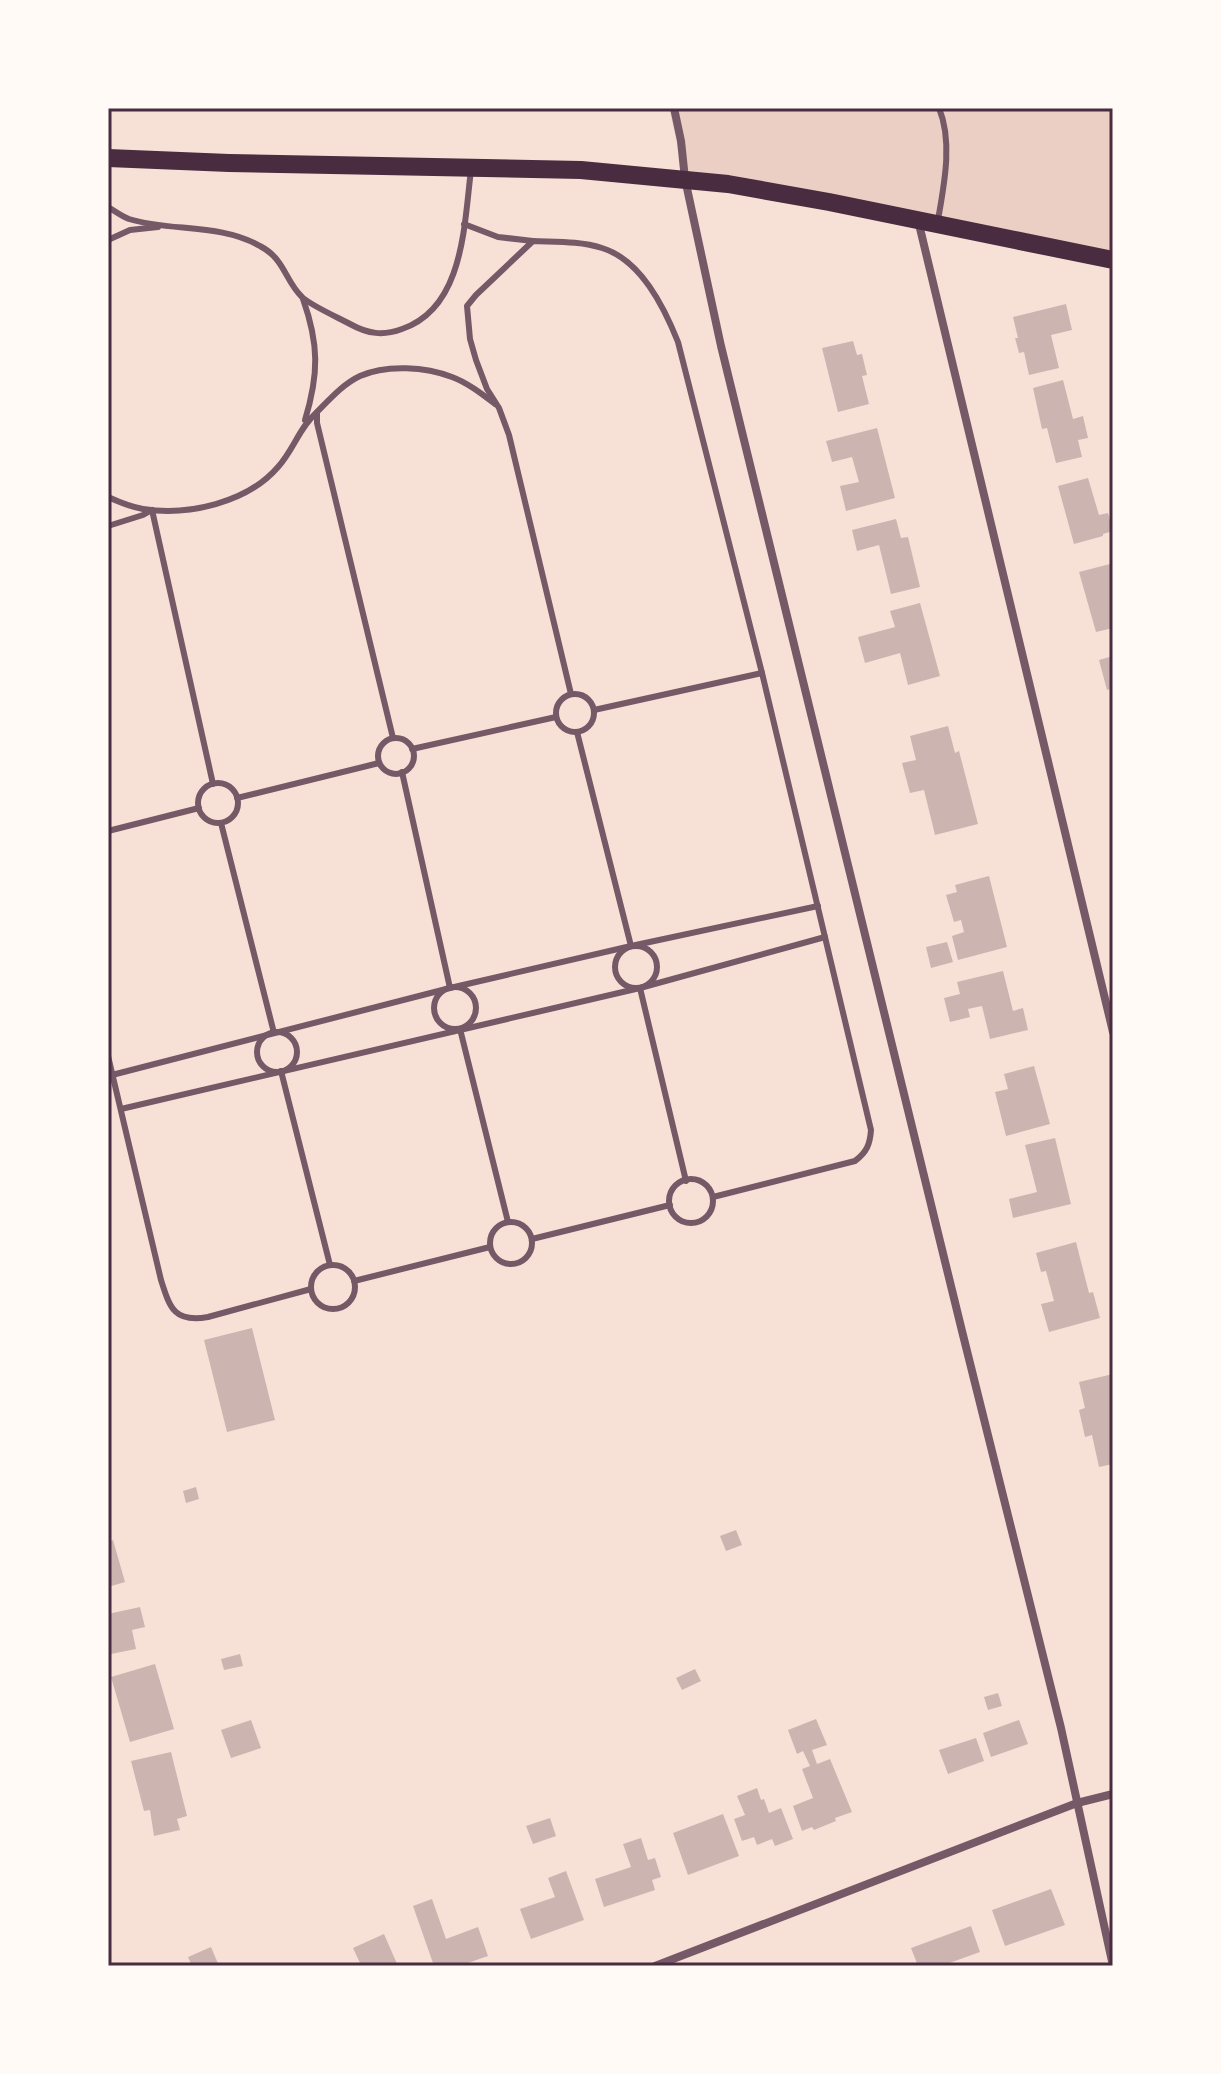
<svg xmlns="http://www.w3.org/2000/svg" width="1221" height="2074" font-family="Karla,sans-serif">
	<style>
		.green { fill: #ebcfc5 }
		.building { fill: #ccb4b1 }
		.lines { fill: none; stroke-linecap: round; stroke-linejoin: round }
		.service { stroke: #755966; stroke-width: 6 }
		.minor { stroke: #755966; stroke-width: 8 }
		.primary { stroke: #4a2c40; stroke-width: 18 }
		.neatline { fill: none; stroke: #4a2c40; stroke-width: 3 }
	</style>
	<rect width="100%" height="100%" fill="#f7e1d7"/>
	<path class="green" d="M669 108H1113V260L685 179Z"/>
	<g class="building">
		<path d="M1066 304 1072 330 1051 335 1059 368 1029 375 1024 352 1019 353 1015 338H1018L1013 317Z"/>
		<path d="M853 341 857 355 862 354 867 375 862 376 869 404 838 412 822 348Z"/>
		<path d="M1063 380 1073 419 1083 416 1088 438 1078 440 1082 457 1056 463 1047 428 1042 429 1033 388Z"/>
		<path d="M877 428 895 498 846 511 840 486 859 482 852 457 832 462 826 441Z"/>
		<path d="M1088 478 1099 515 1108 513 1113 531 1103 534V536L1074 544 1058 486Z"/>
		<path d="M896 519 901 538 908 537 920 587 891 594 879 545 857 551 852 530Z"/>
		<path d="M1110 564 1113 575V628L1096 632 1079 572Z"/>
		<path d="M920 603 940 676 908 685 900 653 865 663 858 637 895 627 890 611Z"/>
		<path d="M1113 656V688L1107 690 1099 660Z"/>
		<path d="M948 726 955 753 959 751 978 824 935 835 924 790 910 793 902 763 916 760 910 736Z"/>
		<path d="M989 876 1007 947 958 960 952 936 964 932 961 920 954 922 946 895 957 892 955 885Z"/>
		<path d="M947 942 953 962 931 968 926 947Z"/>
		<path d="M1003 971 1013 1011 1023 1008 1028 1030 990 1039 982 1006 968 1009 970 1017 950 1022 944 998 960 994 957 982Z"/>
		<path d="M1034 1066 1050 1124 1006 1136 995 1092 1008 1089 1004 1074Z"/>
		<path d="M1055 1138 1071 1204 1013 1218 1009 1199 1037 1192 1025 1145Z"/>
		<path d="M1076 1242 1089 1293 1093 1292 1100 1318 1049 1332 1041 1304 1054 1301 1046 1271 1041 1272 1036 1253Z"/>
		<path d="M252 1328 275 1420 227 1432 204 1340Z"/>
		<path d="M1113 1374V1464L1099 1467 1092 1435 1085 1437 1079 1410 1085 1408 1079 1382Z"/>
		<path d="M196 1487 199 1499 186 1503 183 1491Z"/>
		<path d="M736 1530 742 1545 726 1551 720 1536Z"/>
		<path d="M113 1540 125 1582 108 1587V1542Z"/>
		<path d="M140 1607 145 1627 132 1630 136 1649 111 1654 108 1640V1614Z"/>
		<path d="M240 1654 243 1666 224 1670 221 1659Z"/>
		<path d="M155 1664 174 1729 130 1742 111 1677Z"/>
		<path d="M695 1669 701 1681 682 1690 676 1678Z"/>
		<path d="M998 1693 1002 1706 988 1710 984 1697Z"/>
		<path d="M816 1719 827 1745 812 1750 817 1764 830 1759 852 1812 835 1818 836 1821 814 1830 812 1827 802 1831 793 1806 813 1798 802 1769 810 1766 803 1751 797 1754 788 1730Z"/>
		<path d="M251 1720 261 1748 231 1758 221 1730Z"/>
		<path d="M1019 1720 1028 1744 991 1757 983 1733Z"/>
		<path d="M976 1738 984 1761 948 1774 939 1750Z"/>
		<path d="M171 1752 187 1816 177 1819 180 1830 154 1836 150 1810 144 1811 131 1761Z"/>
		<path d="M757 1788 761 1800 764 1799 769 1813 781 1808 793 1839 775 1846 772 1839 757 1845 754 1837 742 1841 734 1819 745 1815 737 1796Z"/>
		<path d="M723 1814 739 1856 688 1875 673 1833Z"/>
		<path d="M550 1818 556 1836 533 1844 526 1826Z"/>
		<path d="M641 1838 648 1860 655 1858 661 1877 652 1880 655 1890 604 1907 595 1879 631 1867 623 1844Z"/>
		<path d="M566 1871 584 1920 531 1939 520 1909 555 1897 548 1878Z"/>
		<path d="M1051 1889 1065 1925 1005 1946 992 1910Z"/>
		<path d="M432 1899 446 1939 478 1927 488 1956 459 1966H434L413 1906Z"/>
		<path d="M971 1926 980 1952 941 1966H918L911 1948Z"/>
		<path d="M384 1934 398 1966H353L360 1963 353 1948Z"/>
		<path d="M211 1947 219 1966H192L188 1957Z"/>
	</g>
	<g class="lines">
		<g class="service">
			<path d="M108 207C115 211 121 216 129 219 171 232 220 223 260 246 285 259 285 281 302 297 310 305 339 318 350 324 368 334 383 336 402 329 464 308 464 225 471 170"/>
			<path d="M938 220C944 185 953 142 939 108"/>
			<path d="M464 224 498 237 533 241"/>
			<path d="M108 240 130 230 158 227"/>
			<path d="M303 299C319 344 319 374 305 420"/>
			<path d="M108 497C119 502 131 507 143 509 188 516 247 503 278 467 294 449 299 428 317 412"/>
			<path d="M108 526 143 515 152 510 213 784"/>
			<circle cx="575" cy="713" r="19"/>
			<path d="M571 694 509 435 499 408 487 389 476 360 470 339 467 306 476 295 533 241C556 242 580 241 602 248 641 260 664 307 678 342L762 673 871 1130C870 1144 867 1152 855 1161L713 1197"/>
			<path d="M594 710 762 673"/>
			<path d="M577 732 631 946"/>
			<path d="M393 738 317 423V412C330 399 343 384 360 376 387 364 426 367 452 377 468 383 482 394 495 404"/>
			<circle cx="396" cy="756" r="18"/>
			<path d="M412 749 556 717"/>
			<path d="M402 772 450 988"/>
			<circle cx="218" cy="803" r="20"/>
			<path d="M237 798 379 763"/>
			<path d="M221 823 274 1033"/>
			<path d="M108 831 199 808"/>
			<circle cx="636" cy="967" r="21"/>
			<circle cx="455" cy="1008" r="21"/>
			<path d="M640 988 686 1181"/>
			<path d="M460 1029 508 1222"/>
			<circle cx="277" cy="1052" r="20"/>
			<path d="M108 1056 161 1280C170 1308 174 1323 208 1317L311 1289"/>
			<path d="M281 1071 330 1265"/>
			<path d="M112 1075 450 988 631 946 818 906"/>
			<path d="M121 1109 640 988 825 937"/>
			<circle cx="691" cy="1201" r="22"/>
			<circle cx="511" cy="1243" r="21"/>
			<path d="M532 1239 670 1205"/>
			<circle cx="333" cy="1287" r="22"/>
			<path d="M354 1281 490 1247"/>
		</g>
		<g class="minor">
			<path d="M674 108 681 141 685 179 721 346 962 1331 1061 1728 1113 1966"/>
			<path d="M918 220 1113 1032"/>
			<path d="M655 1966 1077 1803 1113 1794"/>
		</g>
		<path class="primary" d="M108 158 229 163 581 170 728 184 829 202 1113 260"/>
	</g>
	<rect width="1221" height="2074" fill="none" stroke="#fffaf5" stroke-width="220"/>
	<rect x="110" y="110" width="1001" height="1854" class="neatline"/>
</svg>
